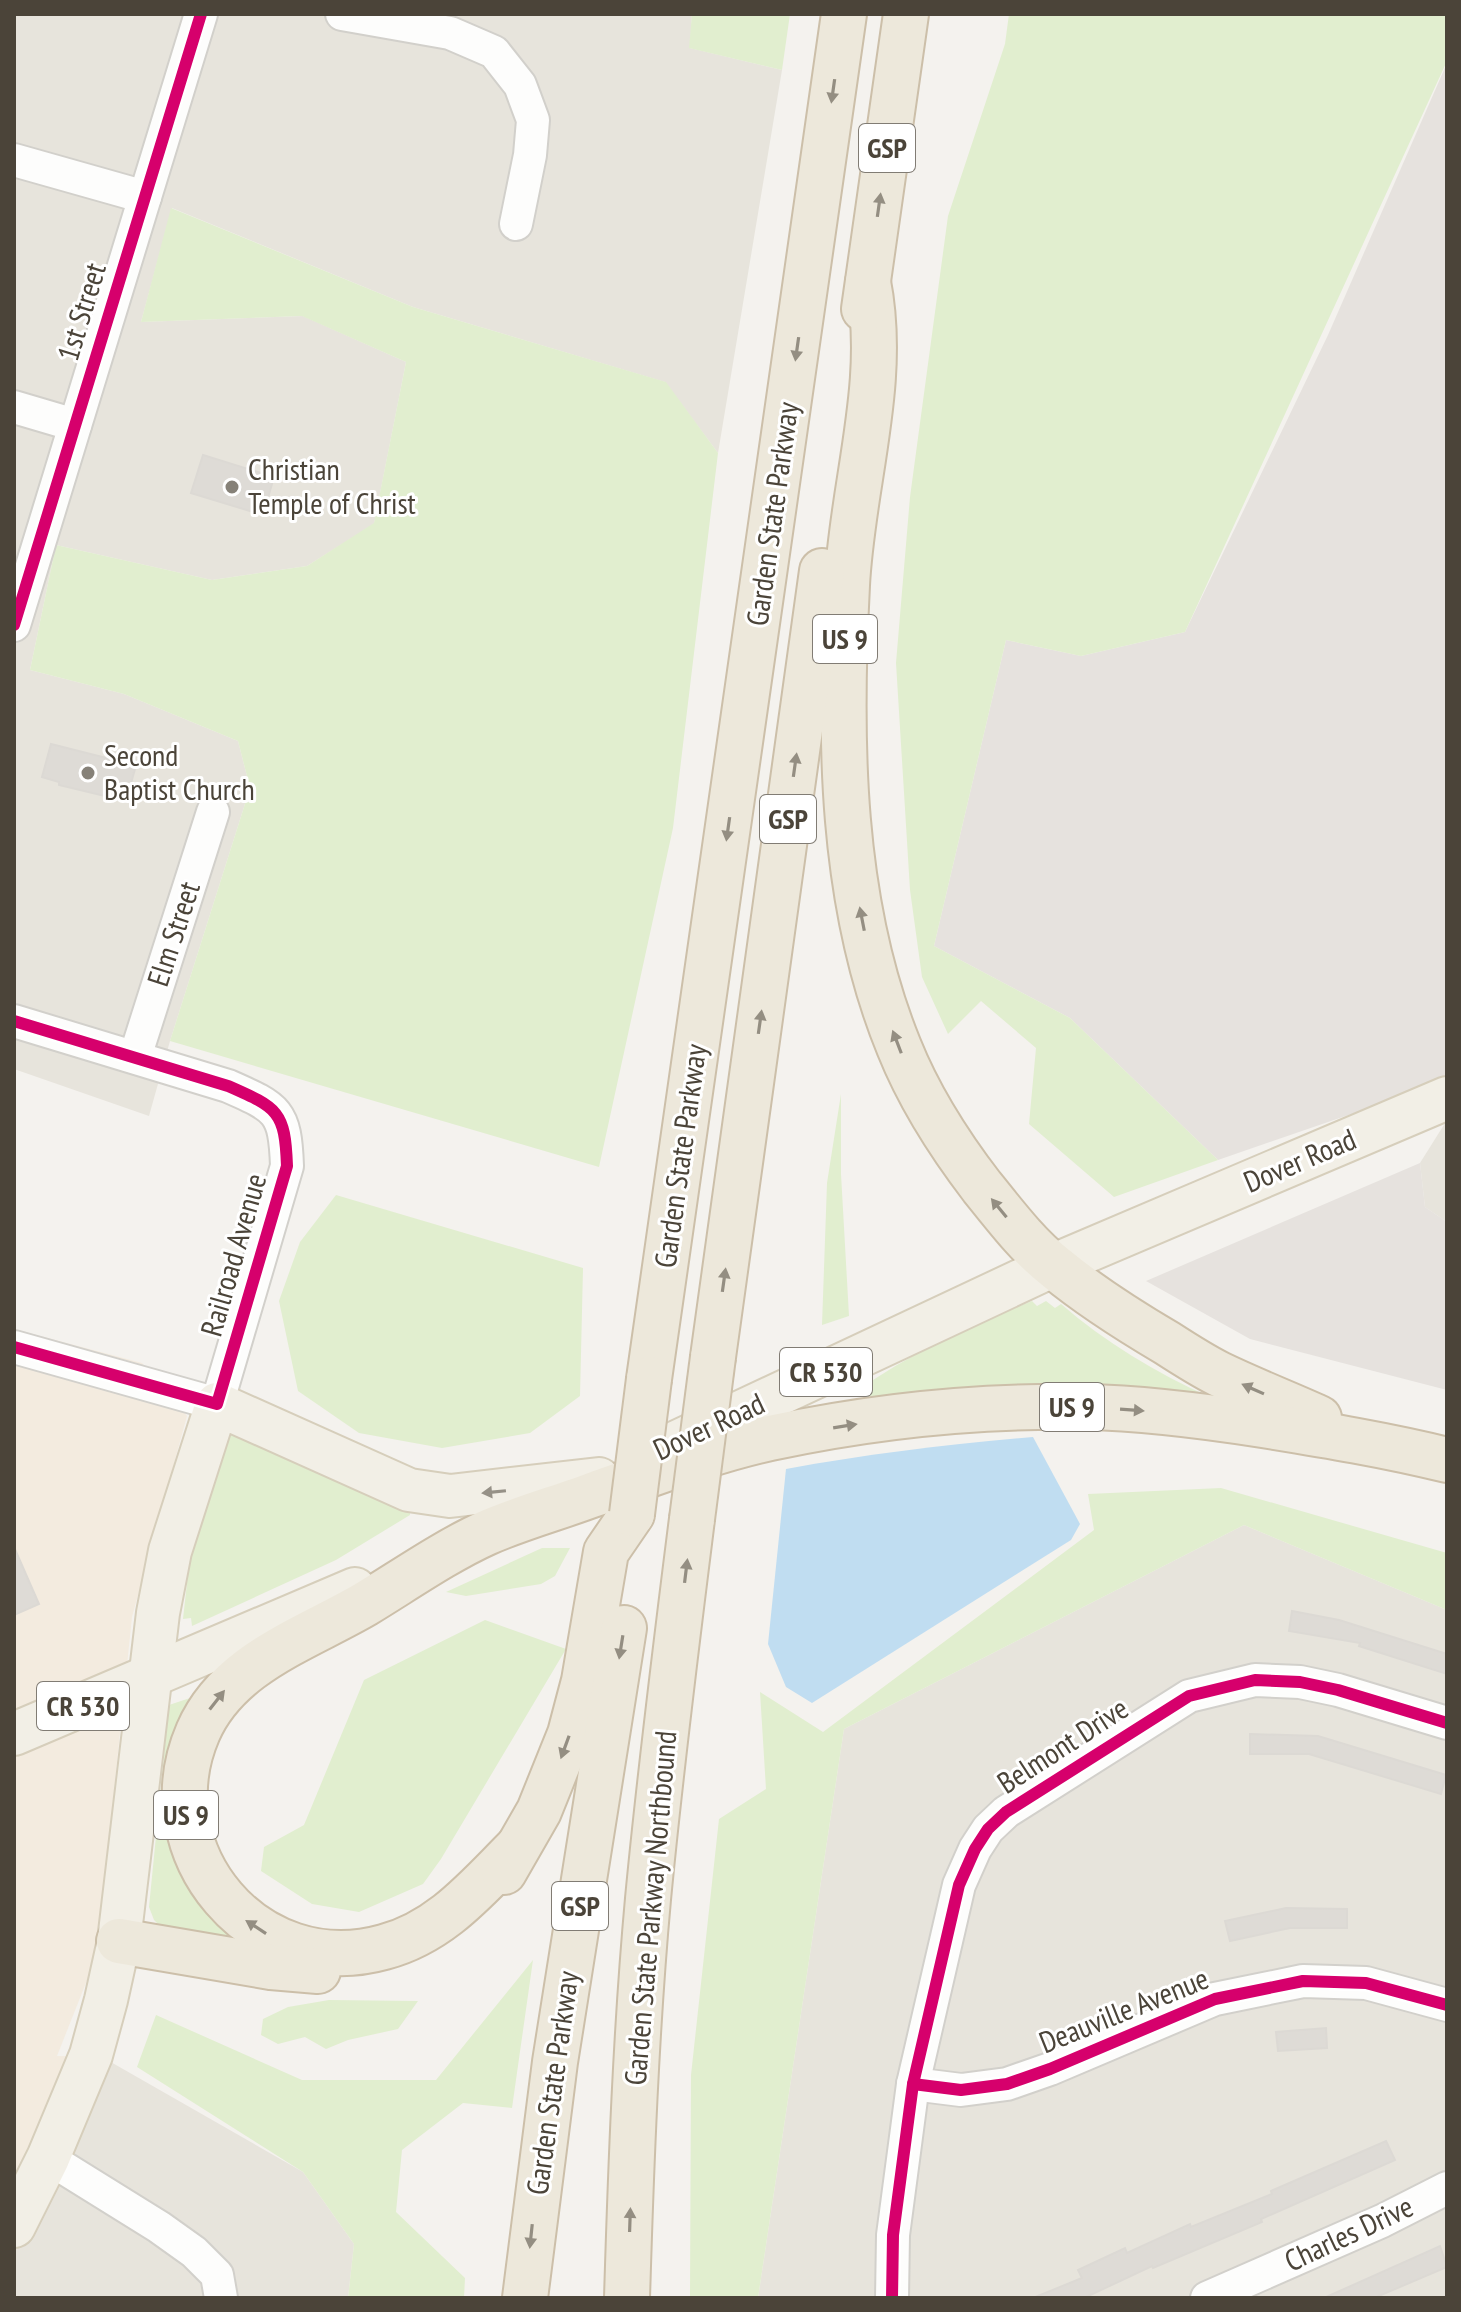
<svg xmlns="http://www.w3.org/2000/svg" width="1461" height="2312" font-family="'PT Sans Narrow',sans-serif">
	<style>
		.residential { fill: #e7e4dc }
		.commercial { fill: #f3ebdf }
		.industrial { fill: #e6e2de }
		.green { fill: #e1eecf }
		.water { fill: #c0ddf1 }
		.building { fill: #dedbd6; stroke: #dcd9d4; stroke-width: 2 }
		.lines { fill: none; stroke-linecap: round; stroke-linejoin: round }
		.minor-casing { stroke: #d2d0cb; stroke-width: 36 }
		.major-casing { stroke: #d6cebb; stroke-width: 46 }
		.highway-casing { stroke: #ccbfa9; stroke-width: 48 }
		.minor { stroke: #fdfdfc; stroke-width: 32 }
		.major { stroke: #f2efe6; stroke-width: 42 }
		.highway { stroke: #ede8db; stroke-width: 44 }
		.highway-bridge-casing { stroke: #ccbfa9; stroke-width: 48; stroke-linecap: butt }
		.highway-bridge { stroke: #ede8db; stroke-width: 44 }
		.cycleway-casing { stroke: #fff; stroke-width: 17 }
		.cycleway { stroke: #d6006c; stroke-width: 12 }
		.oneway { fill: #948e82 }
		.oneway2 { fill: #969187 }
		.poi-dot { fill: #868178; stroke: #fff; stroke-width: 3 }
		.labels { text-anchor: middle; stroke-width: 6; stroke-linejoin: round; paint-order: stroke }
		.shield { fill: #fff; stroke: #817c74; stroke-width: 2 }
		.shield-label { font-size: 28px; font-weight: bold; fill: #4b4439 }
		.street-label { font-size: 30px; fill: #4b4439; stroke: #fff }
		.poi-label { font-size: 30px; fill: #4b4439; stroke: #fff; text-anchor: start }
	</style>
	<rect width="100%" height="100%" fill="#f4f2ee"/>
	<g class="residential">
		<path d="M14 14H692L690 48 782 70 718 453 665 382 413 307 172 208 141 322 303 316 406 362 374 524 307 566 212 580 56 545 30 670 124 694 238 741 250 788 170 1041 149 1116 14 1069Z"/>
		<path d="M1447 1120V1222L1425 1207 1420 1163Z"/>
		<path d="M1244 1525 1447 1610V2298H758L844 1729Z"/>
		<path d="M102 2057 303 2172 354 2244 348 2298H14V2245Z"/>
	</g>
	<path class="commercial" d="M14 1329 142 1363 187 1416 132 1617 97 1955 57 2056 102 2057 14 2245Z"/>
	<g class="industrial">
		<path d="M1447 63V1081L1218 1160 1070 1018 934 946 1006 640 1081 656 1185 632 1328 335Z"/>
		<path d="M1420 1163 1425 1207 1447 1222V1390L1250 1339 1146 1281Z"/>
	</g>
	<g class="green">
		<path d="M692 14H790L782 70 689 48Z"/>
		<path d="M1009 14H1447V61L1185 632 1081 656 1006 640 934 946 1070 1018 1218 1160 1114 1197 1029 1124 1036 1048 981 1001 948 1034 922 977 910 890 896 663 910 497 948 216 1005 44Z"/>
		<path d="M171 208 413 307 666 382 718 453 673 828 599 1167 170 1041 250 788 238 741 124 694 30 670 56 545 212 580 307 566 374 523 406 362 302 316 141 322Z"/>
		<path d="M841 1094V1174L849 1316 822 1325 827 1183Z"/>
		<path d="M336 1195 583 1268 580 1396 530 1433 442 1448 359 1433 298 1391 279 1301 300 1242Z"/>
		<path d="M1032 1301 1037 1306 1046 1301 1055 1308 1061 1304C1105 1342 1156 1373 1210 1397L895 1398 860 1396 858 1390C911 1353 972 1325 1032 1301Z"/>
		<path d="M220 1428 410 1504V1515L336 1560 192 1626 191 1618 183 1619 193 1529Z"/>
		<path d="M1221 1488 1447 1553V1610L1244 1525 844 1729 758 2298H690L691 2075 719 1819 766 1789 760 1692 823 1732 1094 1530 1088 1494Z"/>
		<path d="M542 1548H570L555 1576 541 1584 466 1596 446 1592Z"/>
		<path d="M485 1620 566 1649 441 1859 423 1884 359 1912 312 1904 261 1871 264 1847 304 1825 364 1680Z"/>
		<path d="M205 1693 184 1732 244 1936 240 1946 162 1928 154 1920 149 1907 169 1705Z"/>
		<path d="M533 1960 512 2108 463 2103 402 2150 396 2212 465 2278 464 2298H348L354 2244 303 2172 137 2067 156 2015 302 2080H436Z"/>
		<path d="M329 2000 418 2001 398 2029 348 2040 326 2049 305 2037 278 2044 261 2035 263 2019 288 2007Z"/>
	</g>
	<path class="water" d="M1033 1437 1080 1524 1071 1540 812 1703 786 1687 768 1644 786 1469C868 1454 950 1444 1033 1437Z"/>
	<g class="building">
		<path d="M203 455 274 477 263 515 191 493Z"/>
		<path d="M51 744 118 761 117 763 135 769 126 801 59 785V782L42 777Z"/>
		<path d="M14 1547 39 1604 14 1615Z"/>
		<path d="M1292 1611 1339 1620 1447 1654V1674L1359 1646 1360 1643 1289 1631Z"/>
		<path d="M1250 1734 1318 1736 1446 1775 1441 1794 1309 1754H1250Z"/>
		<path d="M1286 1908 1347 1909V1928H1290L1230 1941 1225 1921Z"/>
		<path d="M1326 2028 1327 2048 1278 2051 1276 2032Z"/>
		<path d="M1386 2141 1395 2160 1261 2219 1262 2222 1153 2268 1152 2266 1084 2298H1033L1082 2278 1078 2270 1125 2248 1127 2253 1190 2224 1191 2227 1272 2194 1271 2191Z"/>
		<path d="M1440 2246 1447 2267 1374 2298H1324Z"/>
	</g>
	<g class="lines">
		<g class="minor-casing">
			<g id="minor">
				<path d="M342 14 450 33 494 52 520 85 533 120 530 155 516 224"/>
				<path d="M14 160 145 197"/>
				<path d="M14 407 75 425"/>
				<path d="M14 625 201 14"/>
				<path d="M14 1021 228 1086C278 1108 285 1111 287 1166L217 1404 14 1347"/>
				<path d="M135 1057 213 812"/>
				<path d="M913 2084 961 2090 1007 2084 1050 2069 1215 1999 1303 1981 1366 1983 1447 2005"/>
				<path d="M48 2158 159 2227 194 2252 217 2275 221 2298"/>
				<path d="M892 2298 893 2235 913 2084 959 1885 975 1849 988 1829 1006 1812 1189 1696 1255 1680 1300 1682 1338 1690 1447 1723"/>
				<path d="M1207 2298 1382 2221 1447 2188"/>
			</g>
		</g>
		<g class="major-casing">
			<g id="major">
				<path d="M677 1442 1052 1266 1447 1098"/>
				<path d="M14 1734 355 1589"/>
				<path d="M14 2226 48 2158 91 2055 106 2000 119 1941 158 1613 170 1551 217 1404 409 1490 450 1496 599 1479"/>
			</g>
		</g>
		<g class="highway-casing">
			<g id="highway">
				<path d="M868 282C888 383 852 484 847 585 839 738 840 903 899 1047 919 1097 949 1144 982 1187 1004 1214 1027 1245 1055 1267 1090 1296 1128 1320 1167 1343 1184 1354 1201 1365 1219 1374 1252 1390 1286 1403 1319 1418"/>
				<path d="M864 309 906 14"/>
				<path d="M713 1357 822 571"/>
				<path d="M649 1379 844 14"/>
				<path d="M517 1848C477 1888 441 1932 384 1947 256 1983 146 1852 198 1732 228 1663 305 1639 365 1604 403 1581 446 1551 486 1533 520 1518 557 1508 592 1495 650 1475 710 1451 770 1438 873 1416 982 1405 1086 1407 1146 1408 1205 1416 1263 1425 1325 1435 1386 1445 1447 1460"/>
				<path d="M504 1872 539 1811 570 1734 584 1681 606 1552 632 1514"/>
				<path d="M119 1941 271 1967 318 1971"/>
				<path d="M525 2298 555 2062 624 1628"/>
				<path d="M627 2298C631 2165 636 2031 648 1899 660 1772 676 1646 692 1519"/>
			</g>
		</g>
		<use href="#minor" class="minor"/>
		<use href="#major" class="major"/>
		<use href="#highway" class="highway"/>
		<g class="highway-bridge-casing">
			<g id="highway-bridge">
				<path d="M632 1514 649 1379"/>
				<path d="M692 1519 713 1357"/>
			</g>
		</g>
		<use href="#highway-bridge" class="highway-bridge"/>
		<g class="cycleway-casing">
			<g id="cycleway">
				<path d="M14 625 201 14"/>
				<path d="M14 1021 228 1086C278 1108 285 1111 287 1166L217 1404 14 1347"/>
				<path d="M913 2084 961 2090 1007 2084 1050 2069 1215 1999 1303 1981 1366 1983 1447 2005"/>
				<path d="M892 2298 893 2235 913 2084 959 1885 975 1849 988 1829 1006 1812 1189 1696 1255 1680 1300 1682 1338 1690 1447 1723"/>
			</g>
		</g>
		<use href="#cycleway" class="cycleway"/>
	</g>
	<defs><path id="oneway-solid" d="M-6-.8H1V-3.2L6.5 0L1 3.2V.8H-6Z" transform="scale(2)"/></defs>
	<g class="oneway">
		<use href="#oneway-solid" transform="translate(833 91) rotate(98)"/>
		<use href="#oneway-solid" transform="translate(879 205) rotate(-82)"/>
		<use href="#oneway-solid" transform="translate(797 349) rotate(98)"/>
		<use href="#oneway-solid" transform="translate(795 765) rotate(-82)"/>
		<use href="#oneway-solid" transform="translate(728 829) rotate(98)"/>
		<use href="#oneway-solid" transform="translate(862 919) rotate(-101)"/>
		<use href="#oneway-solid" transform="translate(760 1022) rotate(-82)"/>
		<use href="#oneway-solid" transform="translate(897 1042) rotate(-111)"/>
		<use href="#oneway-solid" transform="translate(999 1208) rotate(-129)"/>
		<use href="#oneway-solid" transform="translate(724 1280) rotate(-82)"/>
		<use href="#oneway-solid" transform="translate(1253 1389) rotate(-156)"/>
		<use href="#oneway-solid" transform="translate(1132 1410) rotate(4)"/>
		<use href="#oneway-solid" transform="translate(845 1426) rotate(-9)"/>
		<use href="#oneway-solid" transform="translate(686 1571) rotate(-83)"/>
		<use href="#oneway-solid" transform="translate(621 1647) rotate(99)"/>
		<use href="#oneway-solid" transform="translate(217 1700) rotate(-52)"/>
		<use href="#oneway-solid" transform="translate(565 1747) rotate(110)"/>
		<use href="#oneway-solid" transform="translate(256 1927) rotate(-147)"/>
		<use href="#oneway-solid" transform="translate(630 2220) rotate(-88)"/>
		<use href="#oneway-solid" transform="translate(531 2236) rotate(96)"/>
	</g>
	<use class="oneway2" href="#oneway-solid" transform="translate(494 1492) rotate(174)"/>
	<g class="poi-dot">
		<circle cx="232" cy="487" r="8"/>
		<circle cx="88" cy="773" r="8"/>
	</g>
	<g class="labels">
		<g class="shield">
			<rect x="859" y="124" width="56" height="48" rx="6"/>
			<rect x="813" y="615" width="64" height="48" rx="6"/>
			<rect x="760" y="795" width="56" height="48" rx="6"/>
			<rect x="780" y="1348" width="92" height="48" rx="6"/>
			<rect x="1040" y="1383" width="64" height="48" rx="6"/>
			<rect x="37" y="1682" width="92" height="48" rx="6"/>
			<rect x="154" y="1791" width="64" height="48" rx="6"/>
			<rect x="552" y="1882" width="56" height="48" rx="6"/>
		</g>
		<g class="shield-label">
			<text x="887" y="158">GSP</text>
			<text x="845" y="649">US 9</text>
			<text x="788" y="829">GSP</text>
			<text x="826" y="1382">CR 530</text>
			<text x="1072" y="1417">US 9</text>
			<text x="83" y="1716">CR 530</text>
			<text x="186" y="1825">US 9</text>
			<text x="580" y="1916">GSP</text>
		</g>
		<g class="street-label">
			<text transform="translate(82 312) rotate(-73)" y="10">1st Street</text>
			<text transform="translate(773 514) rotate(-82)" y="10">Garden State Parkway</text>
			<text transform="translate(174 934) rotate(-72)" y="10">Elm Street</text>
			<text transform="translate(681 1156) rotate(-82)" y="10">Garden State Parkway</text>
			<text transform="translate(1300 1161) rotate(-23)" y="10">Dover Road</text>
			<text transform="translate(234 1255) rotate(-74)" y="10">Railroad Avenue</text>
			<text transform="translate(709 1427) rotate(-25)" y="10">Dover Road</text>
			<text transform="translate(1063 1746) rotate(-33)" y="10">Belmont Drive</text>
			<text transform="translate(651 1908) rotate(-85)" y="10">Garden State Parkway Northbound</text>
			<text transform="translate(1124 2011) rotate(-22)" y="10">Deauville Avenue</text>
			<text transform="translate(553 2083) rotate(-82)" y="10">Garden State Parkway</text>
			<text transform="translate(1349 2234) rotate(-25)" y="10">Charles Drive</text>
		</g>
		<g class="poi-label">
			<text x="248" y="480">Christian<tspan x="248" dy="34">Temple of Christ</tspan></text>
			<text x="104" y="766">Second<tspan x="104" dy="34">Baptist Church</tspan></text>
		</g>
	</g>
	<rect width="1461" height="2312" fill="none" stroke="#4b4439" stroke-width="32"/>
</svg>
